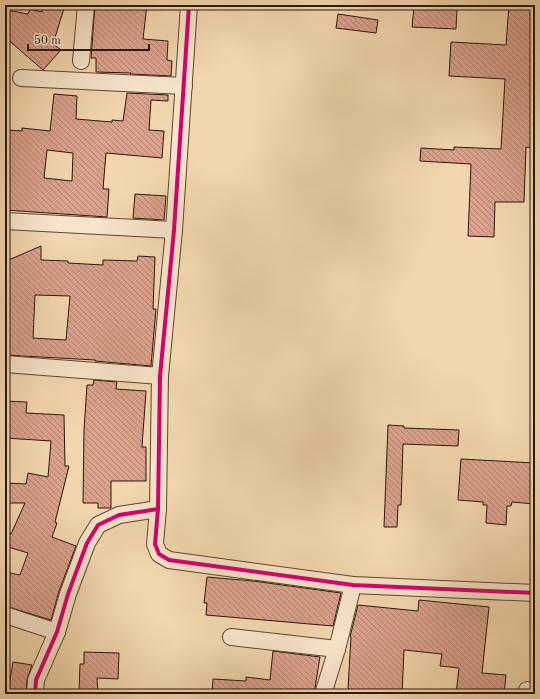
<svg xmlns="http://www.w3.org/2000/svg" width="540" height="699" font-family="'Old Standard TT',serif">
	<style>
		.building { fill: url(#building-back-hatch); stroke: #2b160c; fill-rule: evenodd }
		.lines { fill: none; stroke-linecap: round; stroke-linejoin: round }
		.street-casing { stroke: #5d4634; stroke-width: 18 }
		.street { stroke: #f7e4ca; stroke-width: 16 }
		.cycleway-casing { stroke: #f7e4ca; stroke-width: 6 }
		.cycleway { stroke: #d6006c; stroke-width: 4 }
	</style>
	<defs>
		<pattern id="building-back-hatch" width="6" height="6" patternUnits="userSpaceOnUse"><rect width="6" height="6" fill="#dca18b"/><path d="M-1 5l2 2M0 0l6 6M5-1l2 2" fill="none" stroke="#b38270"/></pattern>
	</defs>
	<rect width="100%" height="100%" fill="#f2d6ad"/>
	<filter id="stains"><feTurbulence type="fractalNoise" baseFrequency=".005" numOctaves="4"/><feColorMatrix values="0 0 0 0 .2 0 0 0 0 .09 0 0 0 0 .02 0 0 0 .5 -.17"/></filter>
	<radialGradient id="worn" r=".72"><stop offset=".6" stop-color="#630" stop-opacity="0"/><stop offset="1" stop-color="#630" stop-opacity=".3"/></radialGradient>
	<g class="building">
		<path d="M42 5H65L53 44 61 50 43 70 5 37V21L7 10 28 14 30 9 42 12Z"/>
		<path d="M95 5H147L143 39 168 41 167 60 172 61 171 76 130 74 131 73 96 72V58H91Z"/>
		<path d="M509 5H535V111L533 148 526 147 524 202H495L494 237 468 236 471 164 420 161 421 148 454 150V147L501 149 505 79 449 76 451 42 506 45Z"/>
		<path d="M414 6 457 8 456 29 412 27Z"/>
		<path d="M338 14 378 20 376 33 336 28Z"/>
		<path d="M127 93 168 95V101L151 100 149 130 164 131 162 158 106 153 103 189H109L107 217 5 210V137H7V130L22 131V128L50 131 54 94 77 96 76 119 112 122V120L123 121ZM47 150 73 153 72 181 44 178Z"/>
		<path d="M135 194 166 196 164 220 133 218Z"/>
		<path d="M41 246V260L68 261V263L103 265V260L137 261 138 256 155 257 153 309H156L151 366 95 361V360L5 355V258L11 259ZM35 295 70 296 66 340 33 338Z"/>
		<path d="M94 380 117 382 116 389 146 391 142 447H146V481H111V508H98V503H83L84 430 87 385H93Z"/>
		<path d="M5 401 27 402 26 413 64 415 65 466H69L55 522 57 523 52 537 76 546 59 591 51 620 5 606V572L20 575 28 553 5 546V532L11 534 25 503H5V483L26 484 28 473 48 477 51 441 5 438Z"/>
		<path d="M388 425 404 426V428L459 430 458 446 403 444 401 505H398L397 527H384Z"/>
		<path d="M461 459 535 463V504L512 502 511 506H507L506 525 486 523 487 505H483V502L458 500Z"/>
		<path d="M207 577 253 581 341 593 333 626 206 615 207 603H204Z"/>
		<path d="M419 600 489 607 482 673 506 675 504 694H456L459 668 440 666 442 654 404 650 402 694H355L348 688 351 637H350L358 605 418 611Z"/>
		<path d="M273 651 320 657 314 694 212 693 213 679 246 681V677L270 680Z"/>
		<path d="M84 652 119 653 118 679 97 678 98 692H79L80 664H84Z"/>
		<path d="M13 662 32 665 27 679 26 694 8 692Z"/>
	</g>
	<g class="lines">
		<g class="street-casing">
			<g id="street">
				<path d="M189 5 174 230 160 376 158 509 155 544 159 554 169 560 353 585 535 593"/>
				<path d="M81 61 86 5"/>
				<path d="M21 78 184 86"/>
				<path d="M5 221 174 230"/>
				<path d="M5 364 160 376"/>
				<path d="M5 615 57 632"/>
				<path d="M231 637 337 649"/>
				<path d="M35 694 36 680 57 632 68 594 87 543 98 525 119 515 158 509"/>
				<path d="M323 694 337 649 353 585"/>
				<path d="M527 694V690"/>
			</g>
		</g>
		<use href="#street" class="street"/>
		<g class="cycleway-casing">
			<g id="cycleway">
				<path d="M189 5 174 230 160 376 158 509 155 544 159 554 169 560 353 585 535 593"/>
				<path d="M35 694 36 680 57 632 68 594 87 543 98 525 119 515 158 509"/>
			</g>
		</g>
		<use href="#cycleway" class="cycleway"/>
	</g>
	<rect width="540" height="699" fill="none" stroke="#f2d6ad" stroke-width="20"/>
	<rect x="6" y="6" width="528" height="687" fill="none" stroke="#2b160c" stroke-width="2"/>
	<rect x="10" y="10" width="520" height="679" fill="none" stroke="#2b160c"/>
	<path d="M28 44v6h121v-6" fill="none" stroke="#2b160c" stroke-width="2"/>
	<text x="34" y="44" font-size="12" fill="#2b160c" stroke="#f7e4ca" stroke-width="3" paint-order="stroke">50 m</text>
	<rect width="100%" height="100%" filter="url(#stains)"/>
	<rect width="100%" height="100%" fill="url(#worn)"/>
</svg>
